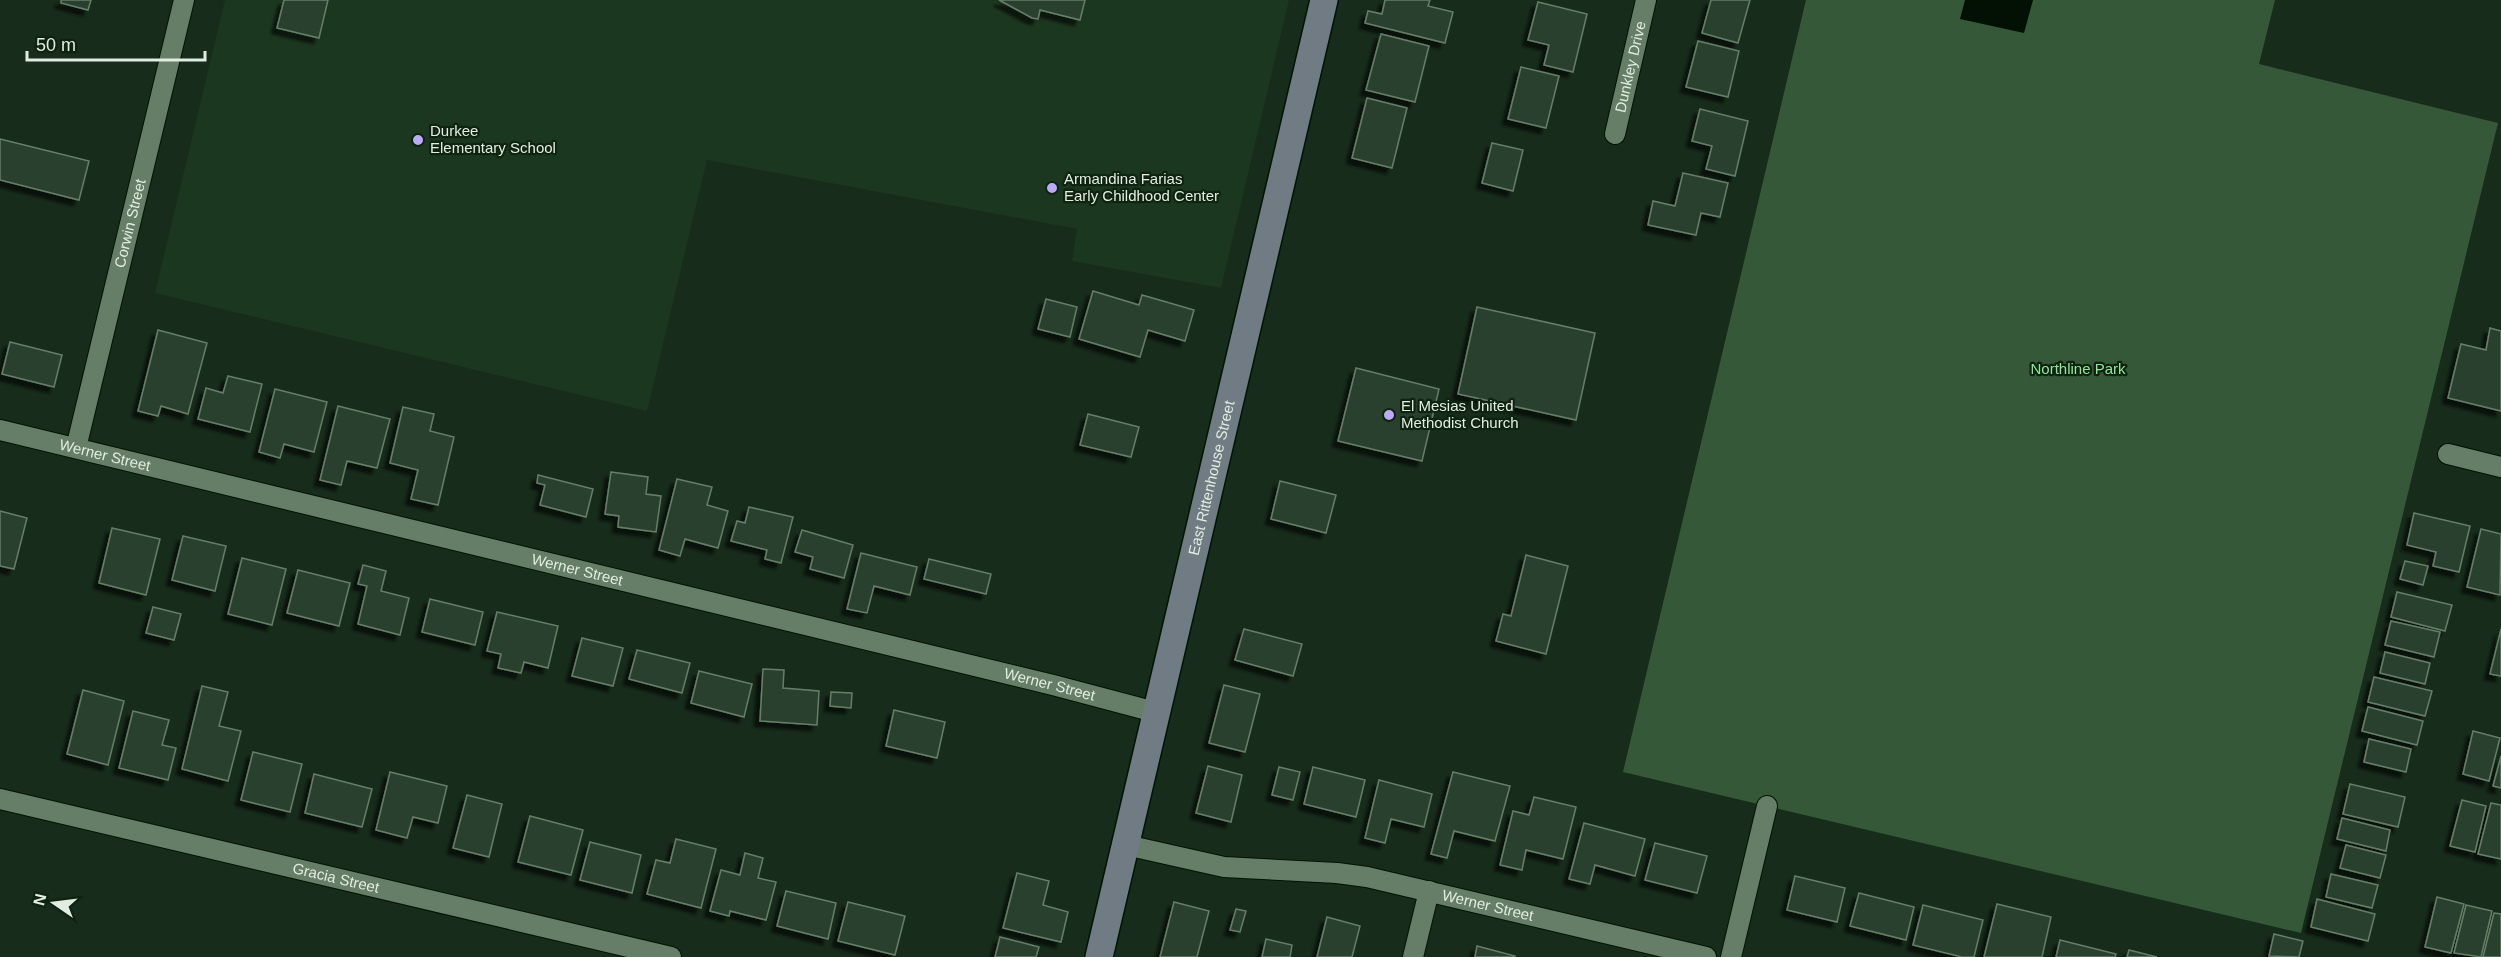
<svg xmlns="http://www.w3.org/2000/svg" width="2501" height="957" font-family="Helvetica,sans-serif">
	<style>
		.built { fill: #1c371f }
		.green { fill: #345838 }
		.water { fill: #021103 }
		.building { fill: #2b412d; stroke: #667e67; stroke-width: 1.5; filter: url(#shadow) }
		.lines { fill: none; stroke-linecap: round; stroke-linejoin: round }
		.street-casing { stroke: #021404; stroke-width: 22 }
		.secondary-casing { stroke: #021404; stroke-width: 30 }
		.street { stroke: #667e67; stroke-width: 20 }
		.secondary { stroke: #717b84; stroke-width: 27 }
		.poi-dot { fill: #bbaaf6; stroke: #0e2310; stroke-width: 2 }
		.labels { text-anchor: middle; stroke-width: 4.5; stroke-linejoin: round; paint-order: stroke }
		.street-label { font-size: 15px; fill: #e0ede0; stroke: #0e2310 }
		.poi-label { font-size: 15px; fill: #e0ede0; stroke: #0e2310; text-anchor: start }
		.park-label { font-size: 15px; fill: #91e59a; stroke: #0e2310 }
	</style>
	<defs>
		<filter id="shadow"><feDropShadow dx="-5.5" dy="5.5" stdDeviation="1.5" flood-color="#0009"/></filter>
	</defs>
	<rect width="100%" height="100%" fill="#172c1a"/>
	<path class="built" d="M225 0H1289L1221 288 1072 261 1077 229 707 160 647 411 155 293Z"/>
	<path class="green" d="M1806 0H2275L2259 64 2498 123 2301 933 1623 772Z"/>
	<path class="water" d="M1965 0H2033L2024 33 1960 19Z"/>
	<g class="building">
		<path d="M61 0H91L88 10 61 3Z"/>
		<path d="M284 0H328L319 38 277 28Z"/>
		<path d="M999 0H1085L1080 20 1040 10 1038 19 1032 18Z"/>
		<path d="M1385 0H1430L1428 6 1453 12 1445 43 1365 23 1368 11 1382 14Z"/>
		<path d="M1711 0H1750L1738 43 1702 33Z"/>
		<path d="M1538 2 1587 14 1573 72 1544 65 1549 45 1528 40Z"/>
		<path d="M1381 34 1429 46 1415 102 1366 90Z"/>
		<path d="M1698 41 1739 51 1728 97 1686 87Z"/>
		<path d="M1521 67 1559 76 1546 128 1508 119Z"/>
		<path d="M1367 98 1407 108 1392 168 1352 158Z"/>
		<path d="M1700 109 1748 121 1735 176 1706 169 1712 146 1692 141Z"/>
		<path d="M0 139 89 161 79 200 0 180Z"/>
		<path d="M1492 143 1523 150 1513 191 1482 183Z"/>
		<path d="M1683 173 1728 183 1720 217 1701 213 1696 235 1648 225 1653 201 1675 206Z"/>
		<path d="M1093 291 1139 305 1142 295 1194 310 1185 341 1148 330 1140 357 1079 339Z"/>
		<path d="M1046 299 1077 307 1070 337 1038 329Z"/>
		<path d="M1477 307 1595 333 1576 420 1458 394Z"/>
		<path d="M2490 328 2501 331V411L2448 398 2461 344 2486 350Z"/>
		<path d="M158 330 207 343 188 414 161 406 158 416 138 411Z"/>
		<path d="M10 342 62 355 54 387 2 374Z"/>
		<path d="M1356 368 1439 389 1422 461 1338 441Z"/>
		<path d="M228 376 262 384 250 432 198 419 206 388 223 393Z"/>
		<path d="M275 389 327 402 314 452 284 444 280 458 259 452Z"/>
		<path d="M338 406 390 419 377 468 347 461 341 485 320 480Z"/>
		<path d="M403 407 434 414 430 431 454 437 438 505 411 499 418 470 390 463Z"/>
		<path d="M1088 414 1139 427 1131 457 1080 445Z"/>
		<path d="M611 472 648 477 646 494 661 496 656 532 618 527 619 516 605 514Z"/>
		<path d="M538 475 593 489 586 517 540 505 545 485 537 483Z"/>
		<path d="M677 479 712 487 707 505 728 511 718 548 685 539 680 556 659 550Z"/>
		<path d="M1280 481 1336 495 1326 533 1271 519Z"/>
		<path d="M749 507 793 517 781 563 765 559 767 550 731 541 737 521 745 523Z"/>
		<path d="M0 511 27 518 14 569 0 566Z"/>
		<path d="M2414 513 2470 526 2459 572 2433 566 2436 552 2407 545Z"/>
		<path d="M112 528 160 539 146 595 99 583Z"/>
		<path d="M2481 529 2501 534 2500 595 2467 587Z"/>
		<path d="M802 530 853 545 844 578 810 569 813 557 795 552Z"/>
		<path d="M183 536 226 546 215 591 172 580Z"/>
		<path d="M861 553 917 567 910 595 874 586 867 613 847 609Z"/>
		<path d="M1526 555 1568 566 1546 654 1496 641 1503 614 1511 616Z"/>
		<path d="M242 558 286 569 272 625 228 614Z"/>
		<path d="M929 559 991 574 986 594 924 579Z"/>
		<path d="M2405 561 2428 566 2423 585 2400 579Z"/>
		<path d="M363 565 386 571 381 591 409 598 400 635 358 624 367 586 358 584Z"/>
		<path d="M298 570 350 583 339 626 287 613Z"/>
		<path d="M2397 592 2452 605 2445 631 2391 617Z"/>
		<path d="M430 599 483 612 475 645 422 632Z"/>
		<path d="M153 607 181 614 174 640 146 633Z"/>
		<path d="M497 612 558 626 548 668 524 662 521 673 498 668 501 654 487 651Z"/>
		<path d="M2391 621 2440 632 2434 657 2385 645Z"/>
		<path d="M1244 629 1302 644 1293 676 1235 660Z"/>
		<path d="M2501 629V676L2490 674Z"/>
		<path d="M582 638 623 648 613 686 572 676Z"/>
		<path d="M637 650 690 663 682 693 629 679Z"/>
		<path d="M2385 652 2430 663 2425 684 2380 673Z"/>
		<path d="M763 669 784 670 783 688 819 691 817 725 760 721Z"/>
		<path d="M699 671 752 684 744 717 691 703Z"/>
		<path d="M2374 677 2432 691 2425 716 2368 702Z"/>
		<path d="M1224 685 1260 694 1245 752 1209 743Z"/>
		<path d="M202 686 228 692 219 726 241 731 228 781 182 769Z"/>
		<path d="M83 690 124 701 108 765 67 754Z"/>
		<path d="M831 692 852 693 851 708 830 706Z"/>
		<path d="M2368 707 2423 721 2417 745 2362 731Z"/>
		<path d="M894 710 945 722 937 758 886 746Z"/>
		<path d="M133 711 169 720 162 745 176 748 168 780 119 768Z"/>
		<path d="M2473 731 2500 738 2489 781 2463 774Z"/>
		<path d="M2369 739 2411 749 2406 772 2364 762Z"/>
		<path d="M253 752 302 764 290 812 241 800Z"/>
		<path d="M2501 756V788L2493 786Z"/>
		<path d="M1208 766 1242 775 1231 822 1196 813Z"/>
		<path d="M1279 767 1300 772 1293 800 1272 795Z"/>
		<path d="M1313 767 1365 780 1356 817 1304 804Z"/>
		<path d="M390 772 447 786 438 823 413 817 407 838 376 830Z"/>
		<path d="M1453 772 1510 786 1495 841 1454 831 1447 858 1431 854Z"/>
		<path d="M314 774 372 789 362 827 305 813Z"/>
		<path d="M1379 780 1432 794 1424 827 1391 819 1385 843 1365 838Z"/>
		<path d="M2350 784 2405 797 2398 827 2343 814Z"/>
		<path d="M467 795 502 804 489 857 453 848Z"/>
		<path d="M1534 797 1576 807 1563 859 1526 850 1522 870 1500 865 1513 811 1529 815Z"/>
		<path d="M2462 800 2486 806 2475 852 2450 846Z"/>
		<path d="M2491 803 2501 805V859L2478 854Z"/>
		<path d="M530 816 583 830 571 875 518 862Z"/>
		<path d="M2342 818 2390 830 2386 851 2337 839Z"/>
		<path d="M1584 823 1645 839 1635 876 1595 865 1590 884 1569 879Z"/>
		<path d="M676 839 716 849 701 908 647 894 656 860 670 863Z"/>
		<path d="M590 842 641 855 632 893 580 880Z"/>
		<path d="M1655 843 1707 856 1697 893 1645 880Z"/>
		<path d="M2346 845 2386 855 2380 878 2340 868Z"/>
		<path d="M745 853 763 858 758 878 776 882 766 920 730 911 729 916 710 911 721 870 740 875Z"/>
		<path d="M1017 873 1049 881 1043 905 1068 912 1061 942 1003 928Z"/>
		<path d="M2331 874 2378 885 2372 908 2326 897Z"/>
		<path d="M1795 876 1845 888 1837 922 1787 910Z"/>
		<path d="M786 891 836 903 828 939 777 926Z"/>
		<path d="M1859 893 1914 907 1906 940 1850 926Z"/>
		<path d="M2437 897 2464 904 2451 953 2425 947Z"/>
		<path d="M2317 899 2375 914 2368 941 2311 927Z"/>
		<path d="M848 902 905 916 895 955 838 941Z"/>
		<path d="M1174 902 1209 911 1197 957H1160Z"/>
		<path d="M1997 904 2051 917 2042 957H1984Z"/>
		<path d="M1923 905 1983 920 1974 957H1962L1913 945Z"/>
		<path d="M2466 905 2492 911 2481 957 2454 953Z"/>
		<path d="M1236 909 1246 911 1240 932 1230 930Z"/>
		<path d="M2494 913 2501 914V957H2483Z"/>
		<path d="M1327 917 1360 926 1352 957H1317Z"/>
		<path d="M2274 934 2303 941 2299 957 2269 956Z"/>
		<path d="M1000 937 1039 947 1036 957H995Z"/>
		<path d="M1266 939 1292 945 1290 957H1262Z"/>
		<path d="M2060 940 2116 954 2115 957H2056Z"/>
		<path d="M1477 946 1515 956V957H1475Z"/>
		<path d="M2129 950 2157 957H2127Z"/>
	</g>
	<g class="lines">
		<g class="street-casing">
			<g id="street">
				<path id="s1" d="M1615 134 1646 0"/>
				<path id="s2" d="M0 430 1053 685 1155 712"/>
				<path id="s3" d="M76 448 184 0"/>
				<path d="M2448 454 2501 467"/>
				<path id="s4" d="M0 799 671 957"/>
				<path id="s5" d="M1126 845 1224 867 1337 873 1367 877 1706 957"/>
				<path d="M1413 957 1429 891"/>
				<path d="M1731 957 1767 806"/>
			</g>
		</g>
		<g class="secondary-casing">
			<g id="secondary">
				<path id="s6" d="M1099 957 1324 0"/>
			</g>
		</g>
		<use href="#street" class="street"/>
		<use href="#secondary" class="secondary"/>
	</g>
	<g class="poi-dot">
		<circle cx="418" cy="140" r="6"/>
		<circle cx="1052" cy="188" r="6"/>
		<circle cx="1389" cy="415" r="6"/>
	</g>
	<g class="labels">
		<g class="street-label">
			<text dy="5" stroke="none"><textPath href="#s1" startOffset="69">Dunkley Drive</textPath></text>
			<text dy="5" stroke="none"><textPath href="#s3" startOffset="231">Corwin Street</textPath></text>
			<text dy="5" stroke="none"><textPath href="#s2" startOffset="108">Werner Street</textPath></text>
			<text dy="5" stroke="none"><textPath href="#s6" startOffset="492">East Rittenhouse Street</textPath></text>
			<text dy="5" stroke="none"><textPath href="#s2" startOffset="594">Werner Street</textPath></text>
			<text dy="5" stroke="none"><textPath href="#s2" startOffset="1080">Werner Street</textPath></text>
			<text dy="5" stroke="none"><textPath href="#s4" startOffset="345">Gracia Street</textPath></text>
			<text dy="5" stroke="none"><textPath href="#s5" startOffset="368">Werner Street</textPath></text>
		</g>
		<g class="poi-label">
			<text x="430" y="136">Durkee<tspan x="430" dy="17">Elementary School</tspan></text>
			<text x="1064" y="184">Armandina Farias<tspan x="1064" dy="17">Early Childhood Center</tspan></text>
			<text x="1401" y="411">El Mesias United<tspan x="1401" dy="17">Methodist Church</tspan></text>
		</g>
		<g class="park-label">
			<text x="2078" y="374">Northline Park</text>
		</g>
	</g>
	<g transform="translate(54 903) rotate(284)" stroke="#0e2310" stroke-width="4.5" paint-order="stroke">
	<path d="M0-4.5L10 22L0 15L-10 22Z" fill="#e0ede0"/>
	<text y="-9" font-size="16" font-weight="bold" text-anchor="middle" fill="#e0ede0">N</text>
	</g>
	<path d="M27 51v9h178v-9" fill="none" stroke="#e0ede0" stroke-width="3"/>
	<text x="36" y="51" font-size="18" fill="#e0ede0" stroke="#0e2310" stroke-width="4.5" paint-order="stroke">50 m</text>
</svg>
